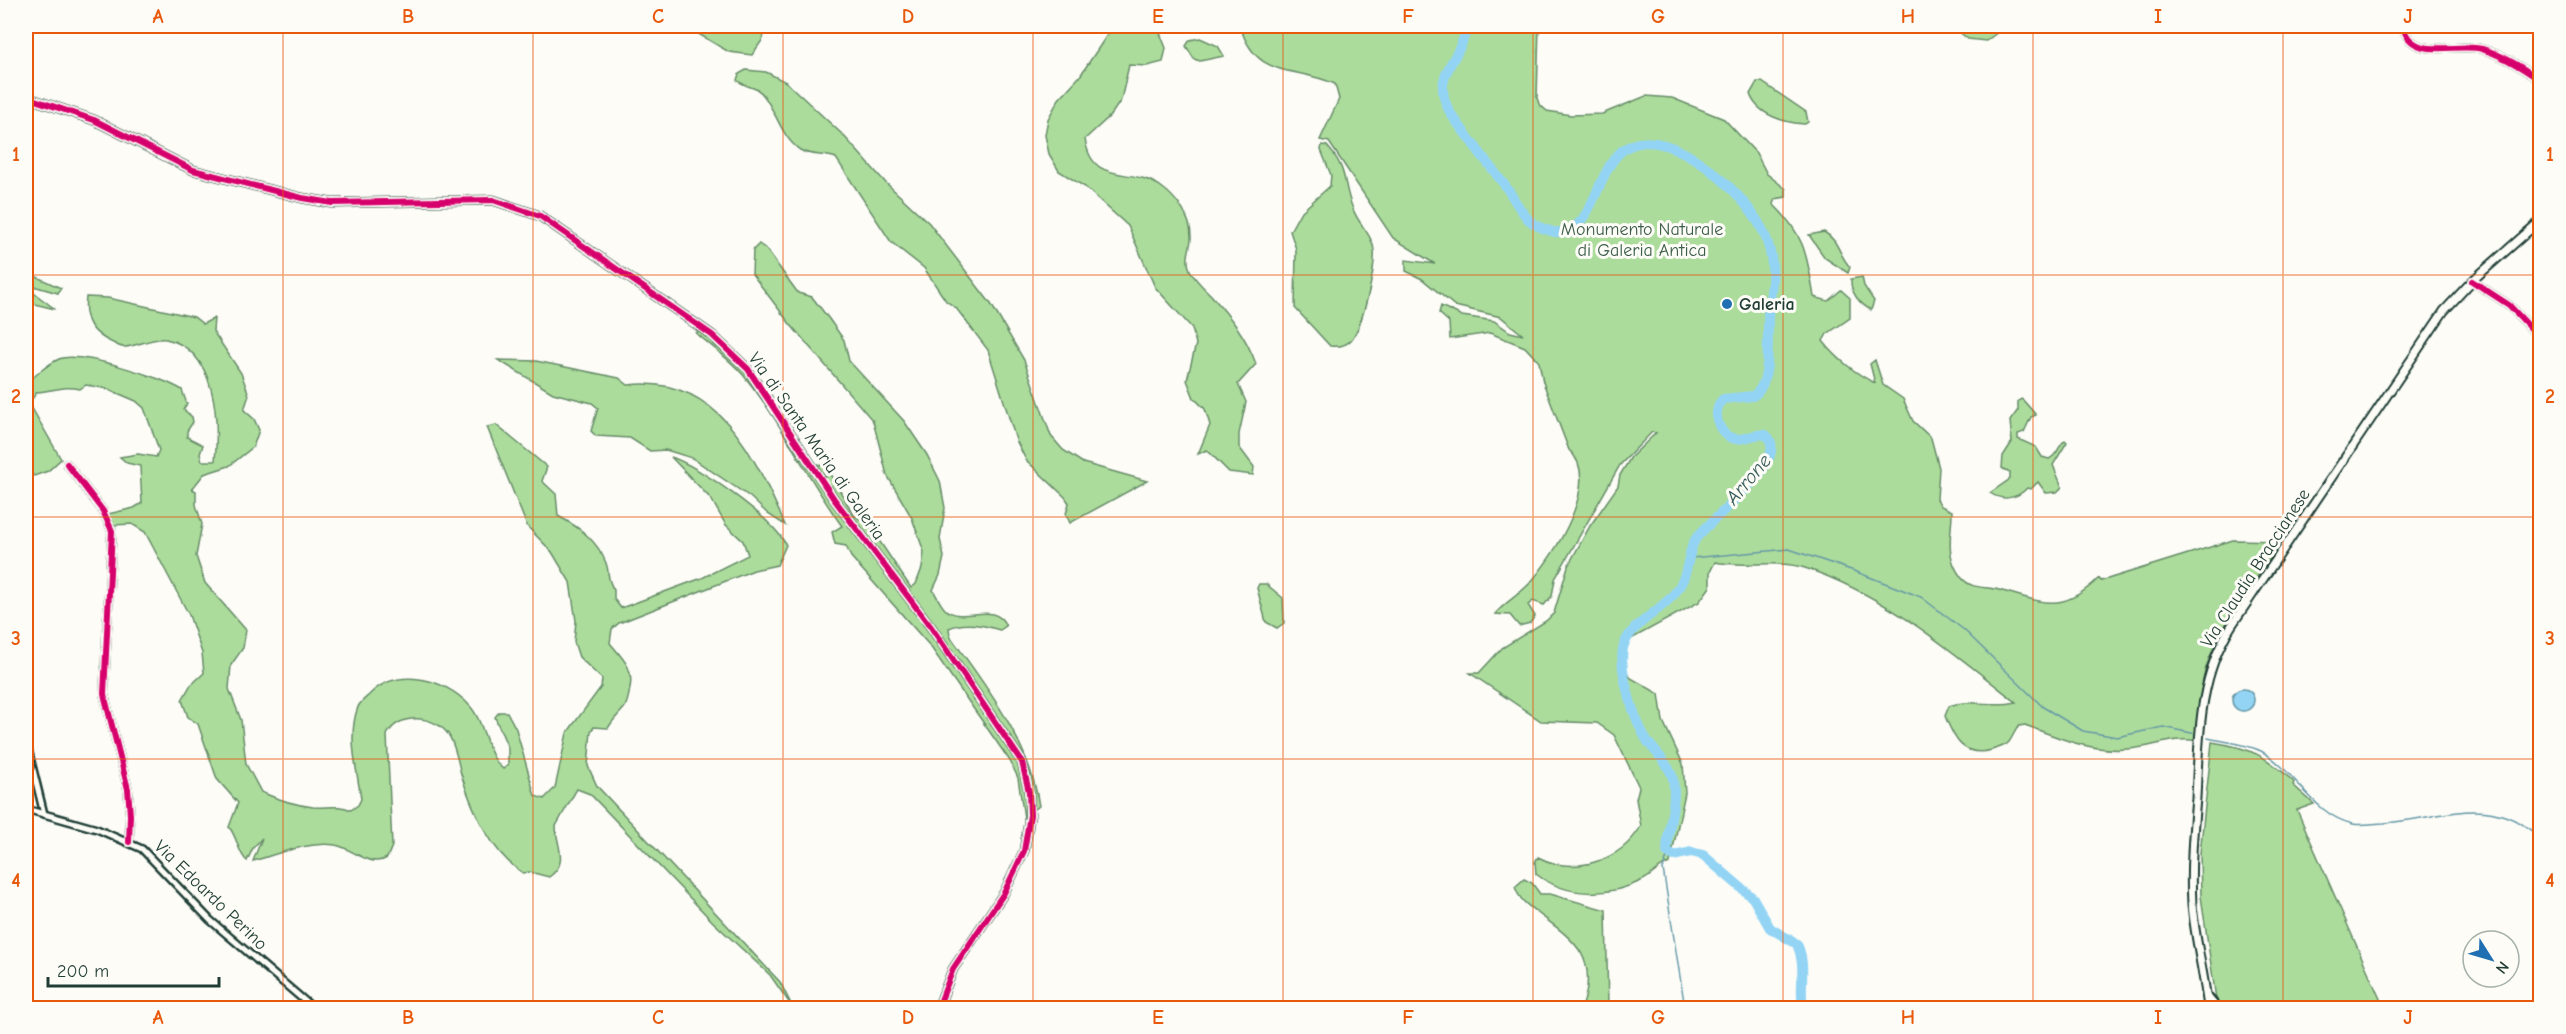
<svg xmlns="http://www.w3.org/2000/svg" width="2566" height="1034" font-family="'Comic Neue',sans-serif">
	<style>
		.green { fill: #acdc9b; stroke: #668c68; stroke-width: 1.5 }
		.water { fill: #93d4f4; stroke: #6598a7; stroke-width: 1.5 }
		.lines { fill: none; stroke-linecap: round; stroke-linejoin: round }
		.stream { stroke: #6598a7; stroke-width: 1.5 }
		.river { stroke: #93d4f4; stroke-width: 10 }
		.street-casing { stroke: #1f3d34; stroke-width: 10 }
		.secondary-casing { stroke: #1f3d34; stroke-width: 11 }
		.street { stroke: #fdfcf7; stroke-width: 5 }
		.secondary { stroke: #fdfcf7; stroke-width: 7 }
		.cycleway-casing { stroke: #fdfcf7; stroke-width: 10 }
		.cycleway { stroke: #d6006c; stroke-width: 6 }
		.grid { fill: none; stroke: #e8590c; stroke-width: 1.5; stroke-opacity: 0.55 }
		.poi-dot { fill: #1f6fb2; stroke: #fdfcf7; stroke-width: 2 }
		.labels { text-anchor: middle; stroke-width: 6; stroke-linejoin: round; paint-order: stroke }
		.park-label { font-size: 18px; fill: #3b5d49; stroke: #fdfcf7 }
		.poi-label { font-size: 18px; font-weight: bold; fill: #1f3d34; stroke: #fdfcf7; text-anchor: start }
		.street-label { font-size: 18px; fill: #1f3d34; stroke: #fdfcf7 }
		.water-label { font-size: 20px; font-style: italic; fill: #365b5a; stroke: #fdfcf7 }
		.neatline { fill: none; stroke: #e8590c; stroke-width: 2 }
		.grid-label { font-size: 20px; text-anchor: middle; font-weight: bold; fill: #e8590c }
	</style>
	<rect width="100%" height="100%" fill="#fdfcf7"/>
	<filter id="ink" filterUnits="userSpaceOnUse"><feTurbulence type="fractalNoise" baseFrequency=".0167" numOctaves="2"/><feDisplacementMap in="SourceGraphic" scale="12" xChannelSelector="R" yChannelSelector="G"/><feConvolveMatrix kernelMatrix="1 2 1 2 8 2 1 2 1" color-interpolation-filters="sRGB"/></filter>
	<g filter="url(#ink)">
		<g class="green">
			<path d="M685 26H766L763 39 752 55 729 52Z"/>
			<path d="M1113 26H1171L1160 33 1166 48 1163 62 1147 66 1129 65 1121 100 1111 115 1085 139C1092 187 1132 166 1160 186 1177 198 1192 218 1191 239 1190 251 1185 258 1190 270 1194 279 1204 288 1211 295 1230 317 1246 336 1256 364L1238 384 1246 402 1239 434V447L1254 467 1253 475 1229 472 1207 450 1198 454 1210 425 1205 409 1194 398 1187 380 1196 344 1192 328 1155 287 1128 226 1085 187 1059 171 1049 154 1045 135 1048 119 1059 99 1080 76Z"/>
			<path d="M1240 26H1289L1304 31 1328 26H1539L1537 98 1539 104 1547 111 1571 115 1602 114 1646 96 1672 98 1724 119 1756 153 1767 174 1786 189V197L1775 199 1773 204C1805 235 1807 255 1814 297L1828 301 1841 290 1850 298V318L1827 334 1823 341C1836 358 1856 374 1875 383L1870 364 1875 360 1883 385 1903 399 1913 421 1931 438 1939 468 1937 499 1941 506 1952 511C1952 534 1944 555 1961 577 1971 590 1985 586 1999 590 2043 602 2061 615 2099 578L2101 581 2233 540 2282 541C2258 578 2225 617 2209 659 2199 684 2200 714 2197 741 2174 736 2152 748 2128 749 2090 752 2060 738 2025 725L2019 726C2014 731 2013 737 2009 742 2005 747 1997 748 1992 750 1963 758 1954 739 1945 716L1949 706C1970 698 1994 708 2016 702 1950 650 1886 595 1805 568 1776 559 1744 568 1715 562L1710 572V587L1699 602 1631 639 1620 656 1621 667 1631 678 1659 694 1663 721 1683 764 1685 793 1670 863C1658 866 1654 875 1643 880 1609 897 1567 898 1536 874L1535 862 1538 857C1574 876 1621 861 1641 826L1636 799 1639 787 1614 735 1597 723 1541 721 1470 673H1479L1502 648 1546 621 1554 613 1568 566 1590 526 1618 486 1620 475 1631 457 1656 433 1652 432 1620 465 1555 579 1552 596 1544 605 1533 601 1528 605 1535 616 1530 623 1519 626 1510 615 1495 614C1505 602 1519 595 1530 583 1554 556 1603 481 1569 450L1543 382 1539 362 1525 347 1490 333 1450 339 1449 322 1439 313 1441 306 1462 316 1494 321 1510 332 1523 335 1501 317 1455 306 1422 279 1406 271V260L1435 264 1393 238 1329 142 1320 140 1339 99 1335 84C1294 65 1257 81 1240 26Z"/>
			<path d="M1952 26H2006L1986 41 1968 39Z"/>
			<path d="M1200 38 1218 46 1224 56 1200 61 1194 59 1186 46 1190 40Z"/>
			<path d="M746 70 766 72 786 82 843 135 885 182 929 223 991 304 1024 360 1051 436 1063 450 1083 463 1147 481 1070 523 1066 514 1069 503 1065 497 1026 460 1016 440 988 350 956 308 946 301 924 268 891 242 836 158C825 153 811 157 800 150 782 138 776 112 764 96 758 86 745 88 737 80L739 74Z"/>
			<path d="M1757 82H1762L1806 112 1808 122 1805 124C1785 123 1757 115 1750 94Z"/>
			<path d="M1322 145 1327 146C1349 170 1342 183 1353 209 1358 224 1372 234 1374 250 1376 268 1363 326 1351 340 1346 346 1338 347 1330 346L1295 308 1296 249 1290 231 1300 213 1330 186 1331 175 1321 150Z"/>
			<path d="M1824 232C1839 240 1839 256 1850 267L1848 273 1825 258 1809 235Z"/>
			<path d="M759 244 766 249 798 293 812 297 829 319 844 340 849 361 904 421 927 455 940 481 945 508 940 539 944 557 940 575 933 590C937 596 941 606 946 610 964 624 995 600 1006 626L1000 630C983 625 965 621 949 628L950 636C987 688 1030 742 1039 806L1024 818 1018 778 1010 761 930 646 851 557 846 546 835 544 832 532 842 526C807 478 782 422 744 376 731 360 712 347 696 333L699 331 751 377 806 460 826 467 854 515 870 527 911 588 916 584 922 568 924 552 912 518 887 475 873 421 790 324 752 274 753 250Z"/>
			<path d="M26 272 61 288 58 293 37 287H26L55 309 26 302Z"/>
			<path d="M1862 277 1864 286 1874 301 1871 310C1860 304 1850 293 1851 279Z"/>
			<path d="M86 297 108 298 194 317 203 324 214 318 213 331 241 373 249 395 244 410 254 419 259 430 253 447 229 466 204 474 192 489 196 491V505L202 524 196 556 205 583 246 630 243 648 231 665 229 689 241 720 246 764 261 792C277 799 295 805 313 807 327 808 338 804 351 810L358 805 361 799C357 769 347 736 358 707 360 702 366 698 370 694 397 667 445 678 469 705 486 723 485 754 503 769L508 765V748L495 717 499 712H507L516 729 535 796 544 799 555 788 567 733 601 687 602 679 579 657 574 642 576 621 570 582 552 552 527 526 487 427 496 425 547 467 542 481 556 494 558 516C579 527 597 540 606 563 610 574 606 578 614 590V599L621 608 702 578 748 555 743 541 726 525 711 499 671 457C699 466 774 519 786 545L777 565 754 570 619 623 612 629 610 643C623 659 634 668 630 688 629 695 628 701 625 707 618 716 614 718 608 728L594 727 591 731 588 766 597 786 780 982 793 1008 770 975 713 922 590 794 577 789 556 826C556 847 570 862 549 877L530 872 523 873C491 853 472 809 461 774 458 762 455 744 448 734 434 715 398 712 387 735L392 846 387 858C370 869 351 847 335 845 309 841 278 854 253 861L262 838 253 848 247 861C238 854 238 838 229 827L238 803 217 779 198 724 188 717 182 700 190 686 204 673 202 653 189 615 145 532 132 524 113 525 108 514 134 508 142 503 140 466 127 463 120 457 138 454 156 457 159 450 144 408 136 401 108 389 86 385 80 389C65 385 53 391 37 392L29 403 61 459 48 471 34 476 31 473 30 453 26 441V386C32 377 48 364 59 359 80 351 162 377 182 390L187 404 183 409 192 417 193 422 187 431V437L203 445 200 454 202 461H215C219 421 217 350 166 339 153 337 138 346 125 347 121 348 117 345 113 343 92 334 83 320 86 297Z"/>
			<path d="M498 360 536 361 619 378 628 385C718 374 755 456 785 525L768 514 750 497 692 458 666 450 650 451 630 438 596 436 591 431 598 408 592 403 553 393Z"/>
			<path d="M2022 399 2036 415 2031 417 2024 432 2018 434V439L2036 447 2042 457 2049 459C2058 455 2058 446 2065 440L2067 442 2053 465 2062 487 2057 492 2046 493 2038 482 2031 489 2027 488C2017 499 2002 501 1990 493L2010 479V473L2002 468 2003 456 2012 442 2010 421 2018 410V401Z"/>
			<path d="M1259 584H1266L1283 598 1284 623 1277 628 1266 622 1257 588Z"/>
			<path d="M2212 742C2251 748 2265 755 2294 782L2293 785 2314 804 2297 810 2384 1008H2223L2216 999 2201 896 2200 853Z"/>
			<path d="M1524 879 1532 883 1540 894H1550L1606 910 1608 1008H1582C1600 955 1573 940 1535 911 1525 903 1519 899 1515 887Z"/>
		</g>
		<circle class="water" cx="2243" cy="700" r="11"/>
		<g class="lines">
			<g class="stream">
				<path d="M1691 558 1789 549 1854 571 1921 597 1964 630 2043 707 2083 731 2117 737 2163 727 2196 734"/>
				<path d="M2208 738C2225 742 2245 743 2261 751 2296 770 2312 815 2353 824 2363 826 2374 823 2384 823 2442 819 2490 791 2540 838"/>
				<path d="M1668 854 1663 869 1685 1008"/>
			</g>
			<path class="river" d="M1467 26C1461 62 1428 75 1451 114 1469 139 1488 163 1506 187 1514 198 1520 211 1529 220 1536 226 1546 230 1554 232 1596 237 1594 167 1626 148 1671 121 1752 198 1766 238 1775 262 1773 282 1769 305 1765 329 1775 383 1753 396L1723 399C1710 412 1719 439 1738 439 1748 439 1756 432 1766 435 1794 461 1708 519 1695 540 1686 556 1690 575 1674 594 1660 611 1635 622 1625 642 1615 664 1635 722 1648 742 1656 753 1671 766 1673 780 1677 803 1667 829 1667 852L1674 856 1691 852 1703 855 1753 898 1770 928 1797 944C1807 966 1799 986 1803 1008"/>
			<g class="street-casing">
				<g id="street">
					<path d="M2403 26C2411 62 2457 42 2482 49 2503 55 2523 68 2540 80"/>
					<path d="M2472 281 2509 305 2540 338"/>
					<path d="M67 464 103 511 112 531 104 694 128 789 130 815 129 842"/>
					<path d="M26 741 44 814"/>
					<path d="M26 809 97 829 142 849 210 920 313 1008"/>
					<path d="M2208 996 2218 1008"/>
				</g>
			</g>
			<g class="secondary-casing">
				<g id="secondary">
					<path d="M26 97 94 120 193 170 302 198 332 203 493 200 540 216 712 335 748 369 834 499 931 627 1022 762 1029 792 1030 815 1024 851 1004 893 953 969 938 1008"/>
					<path d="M2208 1008C2204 974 2195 939 2192 904 2190 869 2193 833 2196 798 2199 739 2198 677 2232 625L2444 311 2472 281 2540 221"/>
				</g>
			</g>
			<use href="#street" class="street"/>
			<use href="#secondary" class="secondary"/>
			<g class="cycleway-casing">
				<g id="cycleway">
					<path d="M2403 26C2411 62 2457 42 2482 49 2503 55 2523 68 2540 80"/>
					<path d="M26 97 94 120 193 170 302 198 332 203 493 200 540 216 712 335 748 369 834 499 931 627 1022 762 1029 792 1030 815 1024 851 1004 893 953 969 938 1008"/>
					<path d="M2472 281 2509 305 2540 338"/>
					<path d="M67 464 103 511 112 531 104 694 128 789 130 815 129 842"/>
				</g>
			</g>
			<use href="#cycleway" class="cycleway"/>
		</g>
	</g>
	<path class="grid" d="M283 26V1008M533 26V1008M783 26V1008M1033 26V1008M1283 26V1008M1533 26V1008M1783 26V1008M2033 26V1008M2283 26V1008M26 275H2540M26 517H2540M26 759H2540"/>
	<circle class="poi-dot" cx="1727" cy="304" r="6"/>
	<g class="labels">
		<g class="park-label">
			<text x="1642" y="235">Monumento Naturale<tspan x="1642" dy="21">di Galeria Antica</tspan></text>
		</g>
		<g class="poi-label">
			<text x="1739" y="310">Galeria</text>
		</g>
		<g class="street-label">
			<text transform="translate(817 446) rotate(55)" y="6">Via di Santa Maria di Galeria</text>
			<text transform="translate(2255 568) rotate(-57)" y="6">Via Claudia Braccianese</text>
			<text transform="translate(211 895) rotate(44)" y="6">Via Edoardo Perino</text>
		</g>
		<g class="water-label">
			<text transform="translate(1748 479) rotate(-50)" y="7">Arrone</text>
		</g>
	</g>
	<rect width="2566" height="1034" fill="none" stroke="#fdfcf7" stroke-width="66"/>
	<g transform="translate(2491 959) rotate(127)"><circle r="28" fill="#fdfcf7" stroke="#a4b0a9" stroke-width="1.5"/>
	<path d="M0-4.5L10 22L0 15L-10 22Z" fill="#1f6fb2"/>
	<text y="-9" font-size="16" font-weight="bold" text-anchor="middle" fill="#1f3d34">N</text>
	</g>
	<path d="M48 977v9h171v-9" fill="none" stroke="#1f3d34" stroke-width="3"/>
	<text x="57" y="977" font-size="18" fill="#1f3d34" stroke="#fdfcf7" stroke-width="4.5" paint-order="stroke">200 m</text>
	<rect x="33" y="33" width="2500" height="968" class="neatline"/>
	<g class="grid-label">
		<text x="158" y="23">A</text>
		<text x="408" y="23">B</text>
		<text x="658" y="23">C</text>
		<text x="908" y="23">D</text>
		<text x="1158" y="23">E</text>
		<text x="1408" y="23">F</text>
		<text x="1658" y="23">G</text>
		<text x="1908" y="23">H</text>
		<text x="2158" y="23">I</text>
		<text x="2408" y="23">J</text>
		<text x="16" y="161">1</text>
		<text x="2550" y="161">1</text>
		<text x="16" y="403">2</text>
		<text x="2550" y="403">2</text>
		<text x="16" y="645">3</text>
		<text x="2550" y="645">3</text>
		<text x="16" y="887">4</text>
		<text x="2550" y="887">4</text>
		<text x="158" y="1024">A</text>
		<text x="408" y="1024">B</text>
		<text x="658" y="1024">C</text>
		<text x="908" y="1024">D</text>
		<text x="1158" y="1024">E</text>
		<text x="1408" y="1024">F</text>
		<text x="1658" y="1024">G</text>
		<text x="1908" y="1024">H</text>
		<text x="2158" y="1024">I</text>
		<text x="2408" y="1024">J</text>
	</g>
</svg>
